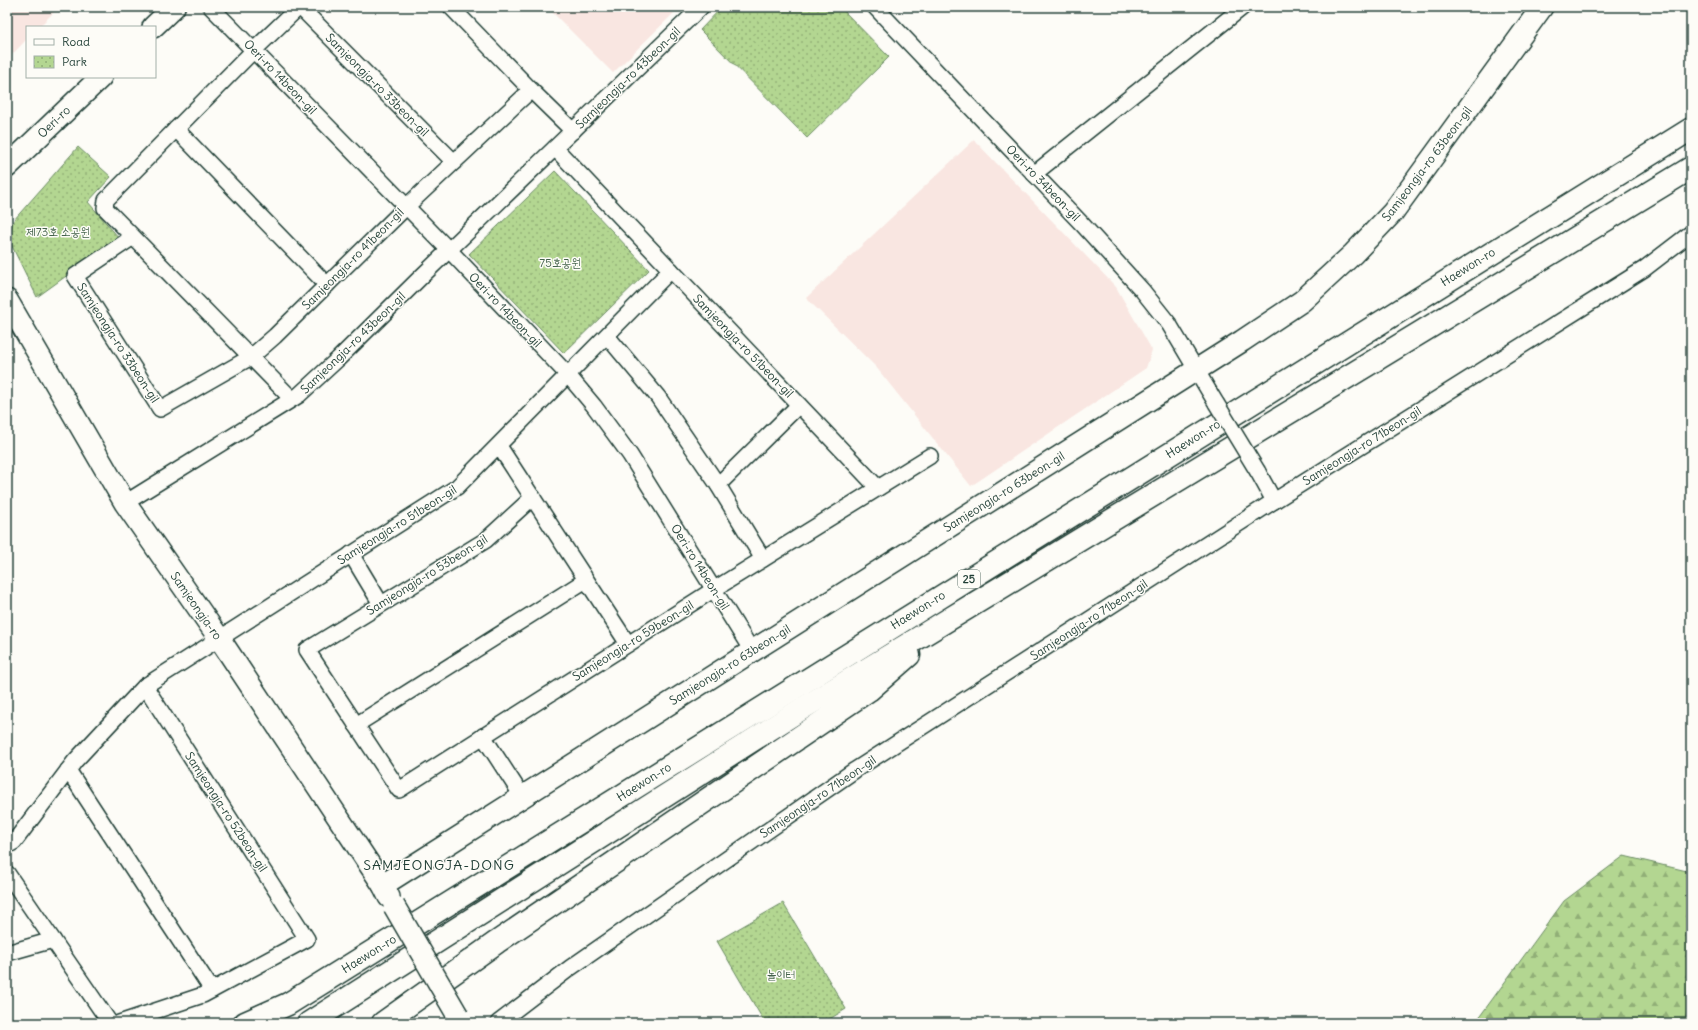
<svg xmlns="http://www.w3.org/2000/svg" width="1698" height="1030" font-family="Delius,'Poor Story',sans-serif">
	<style>
		.built { fill: #f9e6e1 }
		.forest { fill: url(#forest-firs); stroke: #698a62 }
		.park { fill: url(#park-dots); stroke: #698a62 }
		.lines { fill: none; stroke-linecap: round; stroke-linejoin: round }
		.street-casing { stroke: #1f3d34; stroke-width: 18 }
		.secondary-casing { stroke: #1f3d34; stroke-width: 24 }
		.highway-casing { stroke: #1f3d34; stroke-width: 25 }
		.street { stroke: #fdfcf7; stroke-width: 15 }
		.secondary { stroke: #fdfcf7; stroke-width: 21 }
		.highway { stroke: #fdfcf7; stroke-width: 22 }
		.street-bridge-casing { stroke: #1f3d34; stroke-width: 18; stroke-linecap: butt }
		.secondary-bridge-casing { stroke: #1f3d34; stroke-width: 24; stroke-linecap: butt }
		.street-bridge { stroke: #fdfcf7; stroke-width: 15 }
		.secondary-bridge { stroke: #fdfcf7; stroke-width: 21 }
		.labels { text-anchor: middle; stroke-width: 3; stroke-linejoin: round; paint-order: stroke }
		.shield { fill: #fdfcf7; stroke: #62766e; stroke-width: 1 }
		.shield-label { font-size: 11px; font-weight: bold; fill: #1f3d34 }
		.street-label { font-size: 12px; fill: #1f3d34; stroke: #fdfcf7 }
		.park-label { font-size: 12px; fill: #44634b; stroke: #fdfcf7 }
		.quarter-label { font-size: 14px; letter-spacing: 1px; fill: #1f3d34; stroke: #fdfcf7 }
	</style>
	<defs>
		<pattern id="forest-firs" width="22" height="20" patternUnits="userSpaceOnUse"><rect width="22" height="20" fill="#b3d691"/><path d="M5 1l3.5 6h-7zM16 11l3.5 6h-7z" fill="#91af77"/></pattern>
		<pattern id="park-dots" width="8" height="8" patternUnits="userSpaceOnUse"><rect width="8" height="8" fill="#b3d691"/><path d="M2 2h.1M6 6h.1" fill="none" stroke="#91af77" stroke-width="1.8" stroke-linecap="round"/></pattern>
	</defs>
	<rect width="100%" height="100%" fill="#fdfcf7"/>
	<filter id="ink" filterUnits="userSpaceOnUse"><feTurbulence type="fractalNoise" baseFrequency=".025" numOctaves="2"/><feDisplacementMap in="SourceGraphic" scale="8" xChannelSelector="R" yChannelSelector="G"/><feConvolveMatrix kernelMatrix="1 2 1 2 8 2 1 2 1" color-interpolation-filters="sRGB"/></filter>
	<g filter="url(#ink)">
		<g class="built">
			<path d="M7 7H59L39 27H27V39L7 60Z"/>
			<path d="M547 7H680L613 73Z"/>
			<path d="M974 140 1116 287 1152 350 1146 368 971 486 876 367 806 298Z"/>
		</g>
		<path class="forest" d="M1624 856 1691 872V1023H1475L1564 901Z"/>
		<g class="park">
			<path d="M722 7H840L889 57 807 138 700 30Z"/>
			<path d="M78 147 111 177 88 202 119 238 37 297 8 238 13 221Z"/>
			<path d="M555 171 649 270 564 353 469 254Z"/>
			<path d="M783 903 846 1009 823 1023H765L717 941Z"/>
		</g>
		<g class="lines">
			<g class="street-casing">
				<g id="street">
					<path d="M211 7 449 250 568 375 594 406 630 455 752 651"/>
					<path d="M300 7 454 162"/>
					<path d="M451 7 531 90 573 131"/>
					<path d="M875 7 1082 224 1142 290 1169 324 1216 403"/>
					<path d="M176 129 327 285"/>
					<path d="M555 148 878 488"/>
					<path d="M1034 174 1243 7"/>
					<path d="M133 237 75 276 160 409 251 357 275 336 406 207 531 90"/>
					<path d="M607 336 658 397 718 485 763 559"/>
					<path d="M292 399 105 208 106 200 253 51 299 7"/>
					<path d="M499 446 628 644"/>
					<path d="M1258 472 1274 501"/>
					<path d="M718 485 799 405"/>
					<path d="M533 497 486 540 307 650 399 790 713 590 930 456"/>
					<path d="M125 503 299 395 338 359 422 276 701 7"/>
					<path d="M351 554 381 604"/>
					<path d="M356 725 586 580"/>
					<path d="M483 736 522 796"/>
					<path d="M68 770 212 990"/>
					<path d="M7 846 14 842 75 761 145 686 457 487 671 270"/>
					<path d="M7 873 110 1023"/>
					<path d="M7 953 53 940"/>
					<path d="M119 1023 203 995 307 939 145 686"/>
					<path d="M498 1023 570 968 855 770 1274 501 1644 269 1691 233"/>
				</g>
			</g>
			<g class="secondary-casing">
				<g id="secondary">
					<path d="M153 27 174 7"/>
					<path d="M7 167 101 77"/>
					<path d="M7 300 125 503 219 638 383 885 389 897"/>
					<path d="M383 885 1242 341 1302 301 1353 254 1393 212 1542 7"/>
				</g>
			</g>
			<g class="highway-casing">
				<g id="highway">
					<path d="M245 1023 288 1004 1691 129"/>
					<path d="M309 1023 803 708 1691 168"/>
					<path d="M383 1023 497 942 869 690 909 655"/>
				</g>
			</g>
			<use href="#street" class="street"/>
			<use href="#secondary" class="secondary"/>
			<use href="#highway" class="highway"/>
			<g class="street-bridge-casing">
				<path id="street-bridge" d="M1216 403 1258 472"/>
			</g>
			<g class="secondary-bridge-casing">
				<path id="secondary-bridge" d="M394 906 458 1016"/>
			</g>
			<use href="#street-bridge" class="street-bridge"/>
			<use href="#secondary-bridge" class="secondary-bridge"/>
		</g>
	</g>
	<g class="labels">
		<rect class="shield" x="958" y="570" width="22" height="18" rx="3"/>
		<g class="shield-label">
			<text x="969" y="583">25</text>
		</g>
		<g class="street-label">
			<text transform="translate(280 77) rotate(46)" y="4">Oeri-ro 14beon-gil</text>
			<text transform="translate(628 78) rotate(-44)" y="4">Samjeongja-ro 43beon-gil</text>
			<text transform="translate(377 85) rotate(45)" y="4">Samjeongja-ro 33beon-gil</text>
			<text transform="translate(54 122) rotate(-44)" y="4">Oeri-ro</text>
			<text transform="translate(1427 164) rotate(-53)" y="4">Samjeongja-ro 63beon-gil</text>
			<text transform="translate(1043 183) rotate(46)" y="4">Oeri-ro 34beon-gil</text>
			<text transform="translate(353 259) rotate(-45)" y="4">Samjeongja-ro 41beon-gil</text>
			<text transform="translate(1468 267) rotate(-32)" y="4">Haewon-ro</text>
			<text transform="translate(505 310) rotate(46)" y="4">Oeri-ro 14beon-gil</text>
			<text transform="translate(118 343) rotate(57)" y="4">Samjeongja-ro 33beon-gil</text>
			<text transform="translate(353 343) rotate(-44)" y="4">Samjeongja-ro 43beon-gil</text>
			<text transform="translate(743 346) rotate(46)" y="4">Samjeongja-ro 51beon-gil</text>
			<text transform="translate(1193 439) rotate(-32)" y="4">Haewon-ro</text>
			<text transform="translate(1362 446) rotate(-32)" y="4">Samjeongja-ro 71beon-gil</text>
			<text transform="translate(1004 492) rotate(-32)" y="4">Samjeongja-ro 63beon-gil</text>
			<text transform="translate(397 525) rotate(-32)" y="4">Samjeongja-ro 51beon-gil</text>
			<text transform="translate(700 567) rotate(58)" y="4">Oeri-ro 14beon-gil</text>
			<text transform="translate(427 575) rotate(-32)" y="4">Samjeongja-ro 53beon-gil</text>
			<text transform="translate(196 606) rotate(55)" y="4">Samjeongja-ro</text>
			<text transform="translate(918 610) rotate(-32)" y="4">Haewon-ro</text>
			<text transform="translate(1089 620) rotate(-33)" y="4">Samjeongja-ro 71beon-gil</text>
			<text transform="translate(633 641) rotate(-32)" y="4">Samjeongja-ro 59beon-gil</text>
			<text transform="translate(730 665) rotate(-32)" y="4">Samjeongja-ro 63beon-gil</text>
			<text transform="translate(644 782) rotate(-32)" y="4">Haewon-ro</text>
			<text transform="translate(818 797) rotate(-34)" y="4">Samjeongja-ro 71beon-gil</text>
			<text transform="translate(226 812) rotate(57)" y="4">Samjeongja-ro 52beon-gil</text>
			<text transform="translate(369 954) rotate(-32)" y="4">Haewon-ro</text>
		</g>
		<g class="park-label">
			<text x="58" y="236">제73호 소공원</text>
			<text x="560" y="267">75호공원</text>
			<text x="781" y="979">놀이터</text>
		</g>
		<g class="quarter-label">
			<text x="439" y="870">SAMJEONGJA-DONG</text>
		</g>
	</g>
	<rect width="1698" height="1030" fill="none" stroke="#fdfcf7" stroke-width="24"/>
	<rect x="12" y="12" width="1674" height="1006" fill="none" stroke="#1f3d34" stroke-width="1.5" filter="url(#ink)"/>
	<rect x="26" y="26" width="130" height="52" fill="#fdfcf7" stroke="#a4b0a9"/>
	<rect x="34" y="39" width="20" height="6" fill="#fdfcf7" stroke="#a4b0a9"/>
	<text x="62" y="46" font-size="12" fill="#1f3d34">Road</text>
	<rect x="34" y="56" width="20" height="12" fill="url(#park-dots)" stroke="#a4b0a9"/>
	<text x="62" y="66" font-size="12" fill="#1f3d34">Park</text>
</svg>
